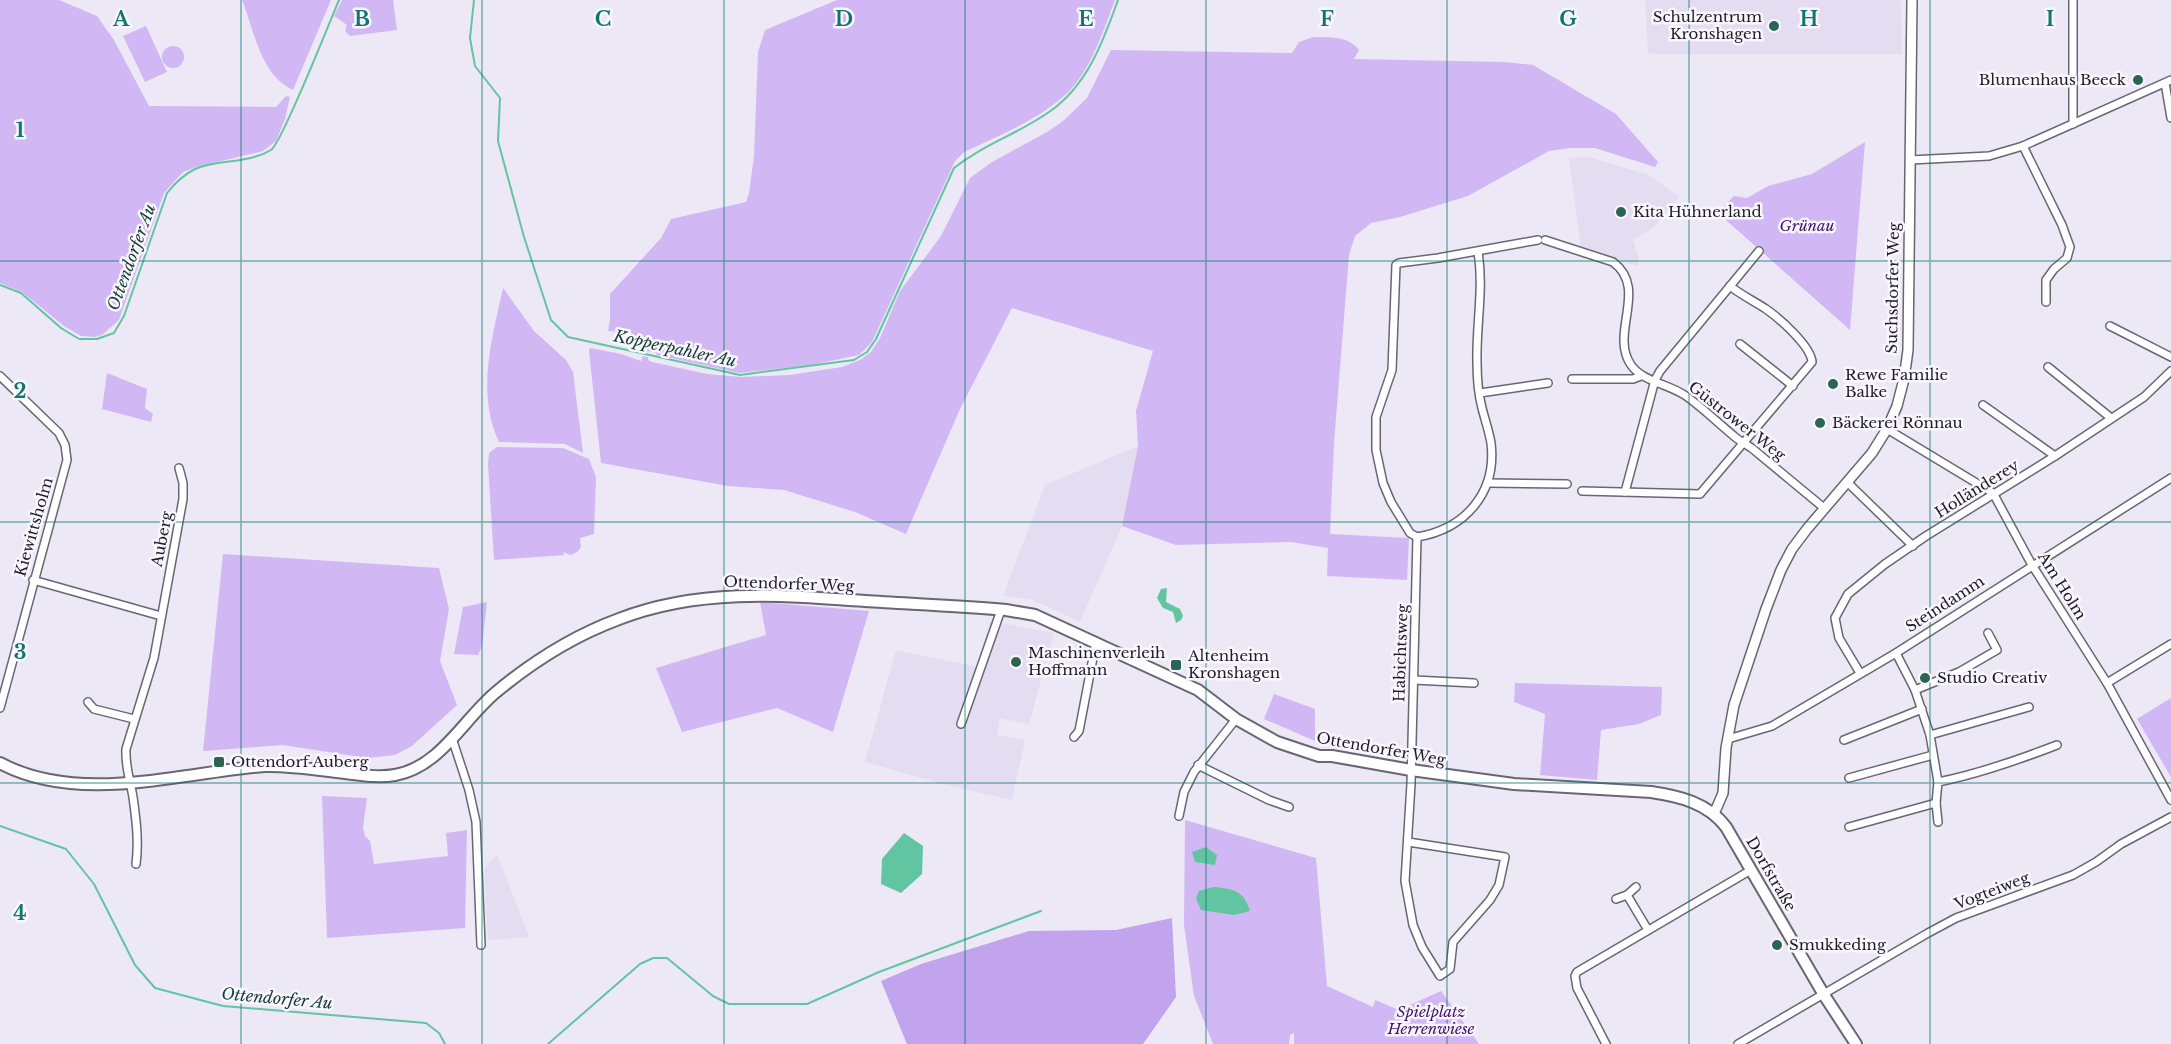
<svg xmlns="http://www.w3.org/2000/svg" width="2171" height="1044" font-family="'Libre Baskerville',serif">
	<style>
		.built { fill: #e4dcf1 }
		.green { fill: #d1b8f4 }
		.forest { fill: #c2a3ed }
		.water { fill: #62c5a1 }
		.lines { fill: none; stroke-linecap: round; stroke-linejoin: round }
		.stream { stroke: #62c5a1; stroke-width: 2 }
		.minor-casing { stroke: #6a6571; stroke-width: 10 }
		.tertiary-casing { stroke: #6a6571; stroke-width: 12 }
		.secondary-casing { stroke: #6a6571; stroke-width: 14 }
		.minor { stroke: #fff; stroke-width: 7 }
		.tertiary { stroke: #fff; stroke-width: 9 }
		.secondary { stroke: #fff; stroke-width: 10 }
		.grid { fill: none; stroke: #0f766e; stroke-width: 1.5; stroke-opacity: 0.55 }
		.poi-dot { fill: #296550; stroke: #faf6ff; stroke-width: 2 }
		.labels { text-anchor: middle; stroke-width: 5; stroke-linejoin: round; paint-order: stroke }
		.poi-label { font-size: 15px; fill: #1e1c21; stroke: #faf6ff; text-anchor: start }
		.park-label { font-size: 15px; font-style: italic; fill: #401268; stroke: #faf6ff }
		.street-label { font-size: 15px; fill: #1e1c21; stroke: #faf6ff }
		.water-label { font-size: 16px; font-style: italic; fill: #154031; stroke: #faf6ff }
		.grid-label { font-size: 20px; text-anchor: middle; font-weight: bold; fill: #0f766e; stroke: #faf6ff; stroke-width: 5; stroke-linejoin: round; paint-order: stroke }
	</style>
	<rect width="100%" height="100%" fill="#ede8f6"/>
	<g class="built">
		<path d="M1645 0H1901L1902 54H1652L1648 52Z"/>
		<path d="M1589 157 1649 175 1679 197 1654 227 1633 240 1639 258 1637 266 1581 249 1569 158Z"/>
		<path d="M1138 446 1122 526 1080 622 1031 599 1003 596 1045 485Z"/>
		<path d="M990 621 1054 633 1029 724 1000 718 997 735 1025 740 1012 800 939 783 865 762 896 650 977 667Z"/>
		<path d="M497 854 529 937 488 940 484 869Z"/>
	</g>
	<g class="green">
		<path d="M0 0H59L97 16 114 40 149 106 276 107 286 96 290 97 285 119 276 141 263 151 196 167 183 172 164 193 119 320 102 335 95 337 81 336 64 326 22 292 0 283Z"/>
		<path d="M242 0H331L293 90C260 75 254 29 242 0Z"/>
		<path d="M342 0H393L397 30 350 36 345 31 347 25 334 16Z"/>
		<path d="M837 0H1115C1104 29 1093 64 1072 88 1047 116 999 136 964 152L955 161 872 342 859 355 811 365 739 373 657 355 655 352 643 351 641 347 627 346 631 332 608 331 610 320V294L661 238 671 219 746 202 749 193 754 156 758 52 765 30Z"/>
		<path d="M146 26 167 72 145 82 123 36Z"/>
		<path d="M1313 37C1329 37 1349 36 1359 50L1354 59 1505 62 1533 65 1616 114 1658 162 1655 167 1595 148H1570L1549 151 1468 196 1400 217 1371 223 1355 236 1349 255 1334 443 1330 534 1409 538 1407 580 1327 576 1328 548 1291 542 1176 545 1122 526 1138 446 1136 411 1153 351 1012 308 960 409 906 534 855 512 784 490 728 486 601 463 589 351 590 348 621 354 641 361 643 356 648 357V360L652 362 707 374 742 377 790 375 842 367 860 360 871 352 880 338 900 291 941 236 970 178 992 162 1047 132 1063 121 1087 98 1111 50 1292 53 1299 42Z"/>
		<circle cx="173" cy="57" r="11"/>
		<path d="M1865 142 1850 330 1718 213 1734 196 1747 198 1768 186 1812 174Z"/>
		<path d="M503 288 534 331 566 360 573 372 583 453 565 444 499 442C476 393 492 338 503 288Z"/>
		<path d="M107 373 147 389 145 408 153 414 151 422 102 409Z"/>
		<path d="M497 447 563 448 589 459 596 477 594 534 580 538 581 547 577 552 571 555 563 552 564 555 494 560 488 465 489 453Z"/>
		<path d="M223 554 439 568 449 609 440 661 457 705 412 746 395 755 368 758 282 745 203 751Z"/>
		<path d="M487 602 482 646 478 655 454 654 463 607Z"/>
		<path d="M760 602 869 611 833 732 777 708 682 732 656 668 766 635Z"/>
		<path d="M1515 683 1662 687 1661 715 1639 724 1601 730 1597 780 1540 775 1545 714 1514 702Z"/>
		<path d="M1274 694 1315 709V741L1264 719Z"/>
		<path d="M2171 698V777L2137 719Z"/>
		<path d="M322 796 367 798 363 828 365 836 370 841 374 864 448 856 446 833 467 830 465 928 327 938Z"/>
		<path d="M1185 820 1316 858 1327 986 1373 1007 1375 1000 1399 1010 1441 991 1479 1044H1294V1033L1290 1035 1289 1044H1213L1194 996 1184 925Z"/>
	</g>
	<path class="forest" d="M1172 918 1176 997 1143 1044H907L881 981 921 964 1029 931 1116 930Z"/>
	<g class="water">
		<path d="M1167 588 1166 602 1180 609 1183 616 1181 620 1176 623 1173 612 1163 608 1157 598 1161 589Z"/>
		<path d="M904 833 923 846 922 874 901 893 881 884 882 859Z"/>
		<path d="M1206 847 1217 855 1215 865 1195 862 1192 852Z"/>
		<path d="M1214 887C1233 889 1244 890 1250 911L1234 915 1201 910 1196 898 1199 891Z"/>
	</g>
	<g class="lines">
		<g class="stream">
			<path d="M474 0 470 38 475 66 500 98 498 141 524 237 551 320 568 337 740 375 854 360 867 352 876 339 954 168C984 144 1018 134 1049 112 1087 86 1103 42 1118 0"/>
			<path d="M0 285 21 293 61 328 79 339H97L114 333 124 316 167 193C175 183 183 175 195 169 219 159 248 164 271 150 282 143 330 21 339 0"/>
			<path d="M0 826 66 849 94 884 135 965 155 988 223 1006 426 1023 439 1033 445 1044"/>
			<path d="M548 1044 640 964 653 958H667L713 996 729 1004H807L879 972 1041 911"/>
		</g>
		<g class="minor-casing">
			<g id="minor">
				<path d="M2165 83 2171 118"/>
				<path d="M2073 124V0"/>
				<path d="M2023 146 2062 225 2070 247 2067 258 2054 269 2046 280V302"/>
				<path d="M1910 160 1989 156 2023 146 2171 80"/>
				<path d="M1545 240 1613 262C1649 289 1609 333 1631 365 1643 382 1669 384 1686 396 1703 408 1718 423 1735 437 1741 442 1748 445 1754 450 1777 469 1801 489 1824 508"/>
				<path d="M2110 326 2171 357"/>
				<path d="M1740 344 1793 386"/>
				<path d="M2048 367 2111 418"/>
				<path d="M0 376 59 433 65 445 67 460 0 708"/>
				<path d="M1572 379H1633L1641 376"/>
				<path d="M1480 393 1548 383"/>
				<path d="M1983 405 2055 456"/>
				<path d="M1887 429 1993 493 2032 565 2107 683 2171 800"/>
				<path d="M1847 482 1913 546"/>
				<path d="M1488 483 1567 484"/>
				<path d="M1582 491 1700 494 1812 362C1811 346 1779 318 1766 309 1754 301 1741 295 1730 286"/>
				<path d="M1625 492 1655 380 1660 371 1759 251"/>
				<path d="M1417 537 1410 533 1391 502 1383 483 1376 450V417L1392 370 1396 265 1399 263 1438 258 1538 240"/>
				<path d="M1417 537C1465 529 1497 493 1491 443 1489 431 1485 420 1482 408 1478 393 1477 377 1477 362 1476 325 1484 289 1478 252"/>
				<path d="M33 580 161 616"/>
				<path d="M1896 653 1915 690 1930 735 1938 782 1936 803 1938 822"/>
				<path d="M1860 673 1839 638 1835 618 1848 594 1885 564 1926 536 2055 456 2144 397 2171 371"/>
				<path d="M1414 680 1474 683"/>
				<path d="M2107 683 2171 644"/>
				<path d="M1915 690 1959 672 1997 650 1988 633"/>
				<path d="M88 702 94 709 134 719"/>
				<path d="M961 724 1001 610"/>
				<path d="M1930 735 2029 707"/>
				<path d="M1074 737 1079 731 1096 642"/>
				<path d="M452 738 469 790 476 822 481 945"/>
				<path d="M1728 739 1772 726 1896 653 2171 478"/>
				<path d="M1844 740 1922 709"/>
				<path d="M1198 765 1269 800 1289 807"/>
				<path d="M1849 778 1933 755"/>
				<path d="M1938 782C1979 774 2018 760 2057 745"/>
				<path d="M1179 816 1184 792 1194 772 1236 719"/>
				<path d="M1849 827 1936 803"/>
				<path d="M1408 842 1505 857 1499 885 1490 900 1453 942 1450 969 1440 976 1422 947 1413 925 1405 881 1411 784 1417 537"/>
				<path d="M136 864C139 841 136 819 133 797 130 780 125 766 126 749L154 658 183 499V483L179 468"/>
				<path d="M1627 895 1648 930"/>
				<path d="M1616 899 1627 895 1636 887"/>
				<path d="M1606 1044 1577 988 1575 976 1577 972 1751 870"/>
				<path d="M1738 1044 1928 933 1956 918 2073 875 2096 862 2121 844 2171 817"/>
			</g>
		</g>
		<g class="tertiary-casing">
			<path id="tertiary" d="M1714 814 1723 793 1726 748 1734 705 1766 609 1781 570 1792 549 1807 529 1872 453 1887 429 1897 406 1904 379 1908 350 1912 0"/>
		</g>
		<g class="secondary-casing">
			<path id="secondary" d="M0 763C79 805 179 773 264 766 291 765 318 770 345 773 362 775 378 778 395 775 440 767 463 720 495 693 532 662 573 636 619 619 699 588 782 595 865 601 912 604 959 606 1006 610L1035 615 1198 690 1236 719 1277 742 1319 756H1332L1411 770 1514 784 1651 792C1679 796 1708 803 1726 827L1824 995 1856 1044"/>
		</g>
		<use href="#minor" class="minor"/>
		<use href="#tertiary" class="tertiary"/>
		<use href="#secondary" class="secondary"/>
	</g>
	<path class="grid" d="M241 0V1044M482 0V1044M724 0V1044M965 0V1044M1206 0V1044M1447 0V1044M1689 0V1044M1930 0V1044M0 261H2171M0 522H2171M0 783H2171"/>
	<g class="poi-dot">
		<circle cx="1774" cy="26" r="6"/>
		<circle cx="2138" cy="80" r="6"/>
		<circle cx="1621" cy="212" r="6"/>
		<circle cx="1833" cy="384" r="6"/>
		<circle cx="1820" cy="423" r="6"/>
		<circle cx="1016" cy="662" r="6"/>
		<rect x="1170" y="659" width="12" height="12" rx="3"/>
		<circle cx="1925" cy="678" r="6"/>
		<rect x="213" y="756" width="12" height="12" rx="3"/>
		<circle cx="1777" cy="945" r="6"/>
	</g>
	<g class="labels">
		<g class="poi-label">
			<text x="1762" y="22" text-anchor="end">Schulzentrum<tspan x="1762" dy="17">Kronshagen</tspan></text>
			<text x="2126" y="85" text-anchor="end">Blumenhaus Beeck</text>
			<text x="1633" y="217">Kita Hühnerland</text>
			<text x="1845" y="380">Rewe Familie<tspan x="1845" dy="17">Balke</tspan></text>
			<text x="1832" y="428">Bäckerei Rönnau</text>
			<text x="1028" y="658">Maschinenverleih<tspan x="1028" dy="17">Hoffmann</tspan></text>
			<text x="1188" y="661">Altenheim<tspan x="1188" dy="17">Kronshagen</tspan></text>
			<text x="1937" y="683">Studio Creativ</text>
			<text x="231" y="767">Ottendorf Auberg</text>
			<text x="1789" y="950">Smukkeding</text>
		</g>
		<g class="park-label">
			<text x="1807" y="231">Grünau</text>
			<text x="1431" y="1017">Spielplatz<tspan x="1431" dy="17">Herrenwiese</tspan></text>
		</g>
		<g class="street-label">
			<text transform="translate(1893 288) rotate(-89)" y="5">Suchsdorfer Weg</text>
			<text transform="translate(1737 421) rotate(38)" y="5">Güstrower Weg</text>
			<text transform="translate(1977 489) rotate(-32)" y="5">Holländerey</text>
			<text transform="translate(34 527) rotate(-74)" y="5">Kiewittsholm</text>
			<text transform="translate(162 539) rotate(-79)" y="5">Auberg</text>
			<text transform="translate(789 584) rotate(2)" y="5">Ottendorfer Weg</text>
			<text transform="translate(2062 586) rotate(58)" y="5">Am Holm</text>
			<text transform="translate(1945 604) rotate(-33)" y="5">Steindamm</text>
			<text transform="translate(1401 653) rotate(-88)" y="5">Habichtsweg</text>
			<text transform="translate(1381 749) rotate(10)" y="5">Ottendorfer Weg</text>
			<text transform="translate(1771 874) rotate(60)" y="5">Dorfstraße</text>
			<text transform="translate(1992 891) rotate(-21)" y="5">Vogteiweg</text>
		</g>
		<g class="water-label">
			<text transform="translate(131 257) rotate(-70)" y="6">Ottendorfer Au</text>
			<text transform="translate(675 348) rotate(12)" y="6">Kopperpahler Au</text>
			<text transform="translate(277 998) rotate(5)" y="6">Ottendorfer Au</text>
		</g>
	</g>
	<g class="grid-label">
		<text x="121" y="26">A</text>
		<text x="362" y="26">B</text>
		<text x="603" y="26">C</text>
		<text x="844" y="26">D</text>
		<text x="1086" y="26">E</text>
		<text x="1327" y="26">F</text>
		<text x="1568" y="26">G</text>
		<text x="1809" y="26">H</text>
		<text x="2050" y="26">I</text>
		<text x="20" y="137">1</text>
		<text x="20" y="398">2</text>
		<text x="20" y="659">3</text>
		<text x="20" y="920">4</text>
	</g>
</svg>
